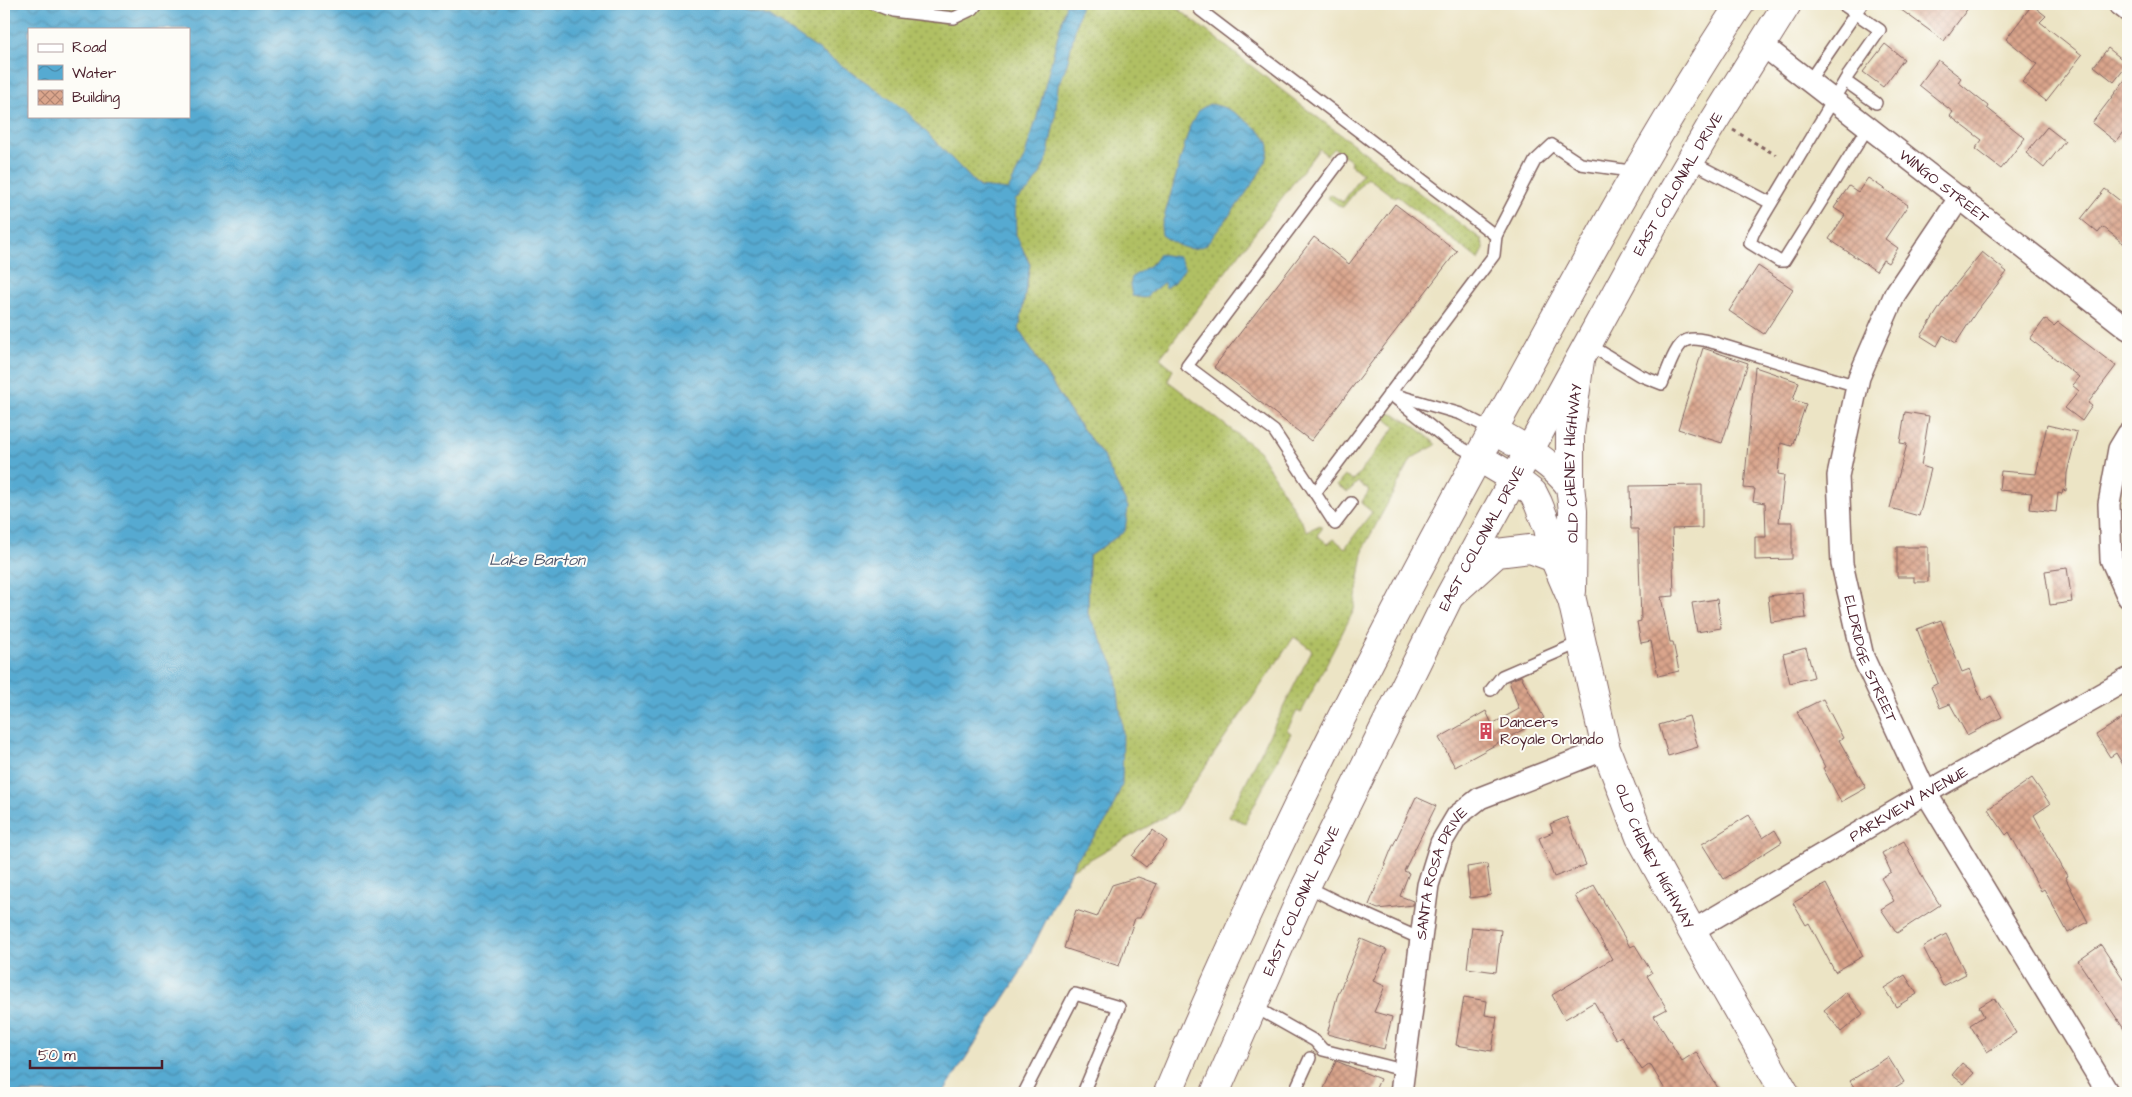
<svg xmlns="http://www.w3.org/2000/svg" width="2132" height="1097" font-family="'Architects Daughter',sans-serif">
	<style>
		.grass { fill: url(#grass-dots); stroke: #7d7047 }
		.water { fill: url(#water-waves); stroke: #50647e; fill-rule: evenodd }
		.building { fill: url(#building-cross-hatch) }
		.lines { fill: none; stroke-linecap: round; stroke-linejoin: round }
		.lane-casing { stroke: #836461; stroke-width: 14 }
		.street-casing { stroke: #836461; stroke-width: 24 }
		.secondary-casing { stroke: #836461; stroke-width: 30 }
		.highway-casing { stroke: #836461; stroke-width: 30 }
		.path { stroke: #836461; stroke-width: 3; stroke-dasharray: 4 4; stroke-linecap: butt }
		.lane { stroke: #fff; stroke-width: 11 }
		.street { stroke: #fff; stroke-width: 21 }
		.secondary { stroke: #fff; stroke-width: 28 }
		.highway { stroke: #fff; stroke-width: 28 }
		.labels { text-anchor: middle; stroke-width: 4; stroke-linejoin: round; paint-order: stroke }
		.street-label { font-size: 15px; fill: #4a1f2b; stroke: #fdfcf7 }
		.poi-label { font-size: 15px; fill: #4a1f2b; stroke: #fdfcf7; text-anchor: start }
		.water-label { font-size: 16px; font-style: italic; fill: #4f576d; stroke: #fdfcf7 }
	</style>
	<defs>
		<pattern id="grass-dots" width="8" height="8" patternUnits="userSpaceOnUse" patternTransform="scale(1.25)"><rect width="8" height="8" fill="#b0c063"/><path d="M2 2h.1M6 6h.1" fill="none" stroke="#919b52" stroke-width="1.8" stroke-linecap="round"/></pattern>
		<pattern id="water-waves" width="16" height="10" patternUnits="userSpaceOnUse" patternTransform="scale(1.25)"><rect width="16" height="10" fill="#56aad1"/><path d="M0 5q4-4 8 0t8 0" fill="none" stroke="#498aaa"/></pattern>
		<pattern id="building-cross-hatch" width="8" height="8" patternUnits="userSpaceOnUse" patternTransform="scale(1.25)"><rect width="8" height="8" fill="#daa58c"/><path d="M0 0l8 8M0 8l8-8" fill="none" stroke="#b38673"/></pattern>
	</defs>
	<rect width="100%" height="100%" fill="#fdfcf7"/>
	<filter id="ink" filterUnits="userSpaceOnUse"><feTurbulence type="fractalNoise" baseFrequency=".02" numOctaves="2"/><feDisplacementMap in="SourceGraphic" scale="10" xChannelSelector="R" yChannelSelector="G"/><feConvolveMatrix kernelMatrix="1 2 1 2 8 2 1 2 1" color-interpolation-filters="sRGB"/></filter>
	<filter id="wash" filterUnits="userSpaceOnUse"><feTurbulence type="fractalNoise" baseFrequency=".0096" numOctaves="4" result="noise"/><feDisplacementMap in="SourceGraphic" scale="20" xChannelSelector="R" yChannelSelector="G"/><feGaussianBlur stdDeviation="1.12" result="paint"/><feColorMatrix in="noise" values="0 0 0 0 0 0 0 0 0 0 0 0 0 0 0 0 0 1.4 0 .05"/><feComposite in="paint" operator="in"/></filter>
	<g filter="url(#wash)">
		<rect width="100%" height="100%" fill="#ece4c5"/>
		<path class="grass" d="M720 4H1178L1177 8 1185 14 1301 105 1481 239 1484 248 1479 260 1397 196 1395 198 1367 177 1343 207H1341L1328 198V196L1330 194 1343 202 1362 174 1350 164 1351 161 1334 148 1327 155 1319 149 1160 358 1173 369 1168 381 1259 451 1307 531 1320 525 1322 529 1317 535 1328 544 1334 539 1345 548 1372 512 1361 503 1369 491 1358 482 1348 492 1337 485 1345 476 1353 481 1395 427 1385 418 1388 413C1398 413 1430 436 1436 445L1412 458 1364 547 1354 610 1301 713 1297 711 1287 730 1291 733 1245 823 1229 816 1312 650 1294 637 1175 811 1071 870 1076 860 1115 668 1088 614 1089 556 1125 531 1103 456 1068 409 1019 330 1030 264 1016 235 999 206 940 148 906 111 769 16Z"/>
		<g class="water">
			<path d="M4 4H720L769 16 863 80 906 111 979 187 1008 190 1024 158 1037 117 1066 4H1081L1067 64 1058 86 1055 119 1047 158 1040 174 1029 190 1015 200 1016 235 1030 265 1019 330 1068 409 1103 456 1128 507 1125 531 1089 556 1088 614 1115 667 1123 733 1122 785 1108 819 1076 860 1018 977 943 1093H4ZM29 29H189V116H29Z"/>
			<path d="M1209 104C1226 106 1236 113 1249 123 1258 130 1270 137 1269 150 1267 171 1222 224 1208 243 1191 255 1178 246 1162 235L1161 228 1190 126 1199 110Z"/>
			<path d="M1159 254 1179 257 1185 268 1174 282 1165 288 1164 282 1144 298 1132 296 1130 285 1132 277 1153 263Z"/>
		</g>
		<g id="blocks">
			<g class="building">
				<path d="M1893 4H1971L1944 41Z"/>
				<path d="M2032 5 2046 16 2040 22 2082 55 2046 101 2022 82 2037 64 2006 39Z"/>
				<path d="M1885 44 1904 59 1883 87 1863 72Z"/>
				<path d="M2108 48 2128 64 2114 82 2094 66Z"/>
				<path d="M1938 60 1961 78 1958 82 1988 106 1987 108 2025 138 2001 169 1975 149 1982 140 1950 116 1953 112 1919 85Z"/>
				<path d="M2128 76V127L2116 142 2092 123Z"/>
				<path d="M2047 127 2065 141 2044 168 2026 153Z"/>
				<path d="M1868 178 1908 205 1885 239 1898 248 1888 263 1883 260 1876 271 1829 239 1845 215 1834 208 1849 186 1858 192Z"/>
				<path d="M2105 189 2128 207V247L2103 227 2098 233 2081 219Z"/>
				<path d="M1395 204 1457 251 1311 441 1214 367 1314 237 1349 264Z"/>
				<path d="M1982 252 2007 272 1976 312 1956 343 1943 335 1937 346 1921 336 1951 290Z"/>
				<path d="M1758 266 1793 289 1764 334 1729 311Z"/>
				<path d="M2045 319 2054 326 2058 322 2116 366 2088 403 2092 406 2082 421 2065 408 2079 391 2072 385 2079 377 2030 339Z"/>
				<path d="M1703 348 1748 363 1722 443 1678 429Z"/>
				<path d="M1755 367 1799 382 1793 400 1806 404 1792 446 1781 443 1778 474 1784 475 1779 522H1792V559L1755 560V537H1766L1765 503 1753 501 1755 489 1744 488Z"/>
				<path d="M1905 412 1929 416 1921 466 1931 469 1919 516 1890 508 1907 444 1900 443Z"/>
				<path d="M2047 425 2077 432 2067 473 2066 491 2063 490 2062 494 2058 493 2056 512 2030 509 2032 493 1999 490 2001 471 2036 474Z"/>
				<path d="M1702 485V528L1672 529 1674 596 1661 597 1670 642H1673L1679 671 1658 676 1651 641 1641 643 1637 622 1641 621 1638 529H1631L1630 486Z"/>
				<path d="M1897 547H1928V582H1914V577H1897Z"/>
				<path d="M2067 568 2072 602 2050 605 2045 571Z"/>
				<path d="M1803 592 1806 618 1771 622 1768 596Z"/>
				<path d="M1717 599 1721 628 1697 632 1692 603Z"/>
				<path d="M1941 620 1962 672 1970 669 1982 701 1991 696 2002 717 1967 735 1950 704 1940 708 1931 687 1938 683 1917 629Z"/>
				<path d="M1806 648 1814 677 1790 683 1783 654Z"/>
				<path d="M1521 676 1544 718 1455 767 1439 738 1486 711 1492 724 1519 709 1509 681Z"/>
				<path d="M1823 699 1843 738 1839 740 1866 788 1841 802 1823 768 1825 767 1797 712Z"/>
				<path d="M2128 715V773L2116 753 2110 757 2096 735Z"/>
				<path d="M1689 716 1698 747 1668 756 1659 725Z"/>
				<path d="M2032 778 2050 804 2034 815 2067 876 2065 877 2088 922 2068 933 2044 889 2041 891 2009 832 2006 835 1988 809Z"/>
				<path d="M1416 797 1436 806 1404 871 1409 873 1400 896 1413 901V905L1378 909 1369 905 1391 850Z"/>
				<path d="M1749 815 1763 838 1775 830 1782 842 1724 879 1702 844Z"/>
				<path d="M1567 817 1586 865 1554 877 1539 838 1553 832 1550 824Z"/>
				<path d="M1153 830 1167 841 1146 867 1132 856Z"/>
				<path d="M1904 841 1924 880 1940 905 1897 933 1881 909 1894 901 1881 878 1891 872 1882 853Z"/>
				<path d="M1487 864 1491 895 1470 898 1467 867Z"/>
				<path d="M1138 877 1157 884 1140 918H1135L1119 966 1064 948 1076 910 1097 917 1112 885Z"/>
				<path d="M1826 884 1863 956 1835 972 1809 923 1806 925 1793 903Z"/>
				<path d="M1594 885 1630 947 1635 945 1652 973 1647 976 1667 1009 1654 1016 1682 1061 1696 1052 1721 1093H1667L1650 1064 1642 1070 1621 1036 1616 1039 1594 1002 1565 1019 1552 995 1612 959 1575 896Z"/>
				<path d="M1472 927 1501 930 1496 972 1467 968Z"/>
				<path d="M1946 934 1966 974 1943 986 1923 947Z"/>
				<path d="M1361 939 1387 950 1373 981 1385 986 1374 1012 1392 1017 1384 1049 1327 1034 1337 997Z"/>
				<path d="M2101 945 2128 986V1035L2078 961Z"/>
				<path d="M1905 975 1917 994 1896 1007 1884 988Z"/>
				<path d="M1846 992 1863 1014 1841 1032 1824 1010Z"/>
				<path d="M1464 997 1487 1001 1485 1015 1497 1017 1492 1051 1456 1045Z"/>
				<path d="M1994 998 2016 1033 1987 1052 1970 1025 1984 1016 1979 1007Z"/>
				<path d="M1888 1057 1904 1082 1886 1093H1858L1850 1081Z"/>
				<path d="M1336 1061 1380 1079 1374 1093H1322Z"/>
				<path d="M1962 1063 1974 1073 1964 1084 1952 1075Z"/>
			</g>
		</g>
	</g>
	<g filter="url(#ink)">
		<use href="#blocks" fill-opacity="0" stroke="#836461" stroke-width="1"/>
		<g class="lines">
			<g class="lane-casing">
				<g id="lane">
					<path d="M874 4 892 11 954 18 973 9 977 4"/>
					<path d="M1200 4V10L1496 236"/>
					<path d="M1842 4 1880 30 1847 77 1753 234 1750 243 1779 261H1784L1868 127"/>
					<path d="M1809 81 1862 4"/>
					<path d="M1845 81 1876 103"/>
					<path d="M1341 160 1187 366 1274 431 1315 493 1494 255 1496 236 1535 161 1552 145 1581 164 1637 172"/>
					<path d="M1690 161 1771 203"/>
					<path d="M1588 344 1639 375 1662 384C1667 373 1675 344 1687 340 1696 337 1707 341 1715 343L1857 386"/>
					<path d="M1389 393 1461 414 1493 430"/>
					<path d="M1394 397 1446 439 1478 457"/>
					<path d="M1315 493 1335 524 1351 503"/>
					<path d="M1491 690 1502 676 1581 642"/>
					<path d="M1306 886 1340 903 1421 939"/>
					<path d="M1253 1006 1315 1041 1323 1050 1403 1070"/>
					<path d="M1024 1093 1075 994 1119 1007 1083 1093"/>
					<path d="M1294 1093 1310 1058"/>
				</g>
			</g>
			<g class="street-casing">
				<g id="street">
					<path d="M2119 4 2128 11"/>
					<path id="s1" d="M1761 44 2128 329"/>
					<path id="s2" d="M1960 197 1895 294 1859 377 1838 476 1842 564 1863 657 1926 793 2108 1093"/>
					<path d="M2128 434 2119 449 2109 504 2111 559 2128 597"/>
					<path id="s3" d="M1692 931 1926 793 2128 679"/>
					<path id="s4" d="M1401 1093 1428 885 1441 843 1457 816 1480 798 1606 749"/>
				</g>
			</g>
			<g class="secondary-casing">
				<g id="secondary">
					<path d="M1493 430C1520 446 1550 460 1570 486"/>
					<path id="s5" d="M1478 457 1515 479 1533 493 1538 503 1548 528 1554 558 1572 600 1606 749 1640 837 1692 931 1785 1093"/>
					<path id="s6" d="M1572 591 1573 511 1570 486V433L1580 360"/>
					<path d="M1453 593 1497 553 1530 549 1554 558"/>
				</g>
			</g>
			<g class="highway-casing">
				<g id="highway">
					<path d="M1168 1093C1268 853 1387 622 1513 394 1585 262 1657 130 1740 4"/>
					<path id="s7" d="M1215 1093 1306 886 1449 597 1657 218 1709 129 1787 4"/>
				</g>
			</g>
			<path class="path" d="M1733 130 1776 155"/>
			<use href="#lane" class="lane"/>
			<use href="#street" class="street"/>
			<use href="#secondary" class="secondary"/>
			<use href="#highway" class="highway"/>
		</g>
	</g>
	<defs>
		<g id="building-bare" transform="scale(1.35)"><path d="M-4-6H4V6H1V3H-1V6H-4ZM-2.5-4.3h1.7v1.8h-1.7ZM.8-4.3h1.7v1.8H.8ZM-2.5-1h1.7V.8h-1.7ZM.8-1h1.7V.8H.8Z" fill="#d1495b" stroke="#fdfcf7" stroke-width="2.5" paint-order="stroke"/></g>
	</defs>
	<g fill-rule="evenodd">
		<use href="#building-bare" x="1486" y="731"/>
	</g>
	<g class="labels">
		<g class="street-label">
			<text dy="5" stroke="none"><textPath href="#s7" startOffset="1021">EAST COLONIAL DRIVE</textPath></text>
			<text dy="5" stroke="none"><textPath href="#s1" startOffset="232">WINGO STREET</textPath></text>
			<text dy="5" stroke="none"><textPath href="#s6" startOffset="128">OLD CHENEY HIGHWAY</textPath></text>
			<text dy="5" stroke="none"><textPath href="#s7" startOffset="616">EAST COLONIAL DRIVE</textPath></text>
			<text dy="5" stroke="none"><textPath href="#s2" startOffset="496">ELDRIDGE STREET</textPath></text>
			<text dy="5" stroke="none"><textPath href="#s3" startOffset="251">PARKVIEW AVENUE</textPath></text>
			<text dy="5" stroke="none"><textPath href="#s5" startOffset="451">OLD CHENEY HIGHWAY</textPath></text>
			<text dy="5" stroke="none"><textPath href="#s4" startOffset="225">SANTA ROSA DRIVE</textPath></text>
			<text dy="5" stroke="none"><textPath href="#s7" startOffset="211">EAST COLONIAL DRIVE</textPath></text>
		</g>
		<g class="poi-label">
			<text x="1500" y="727">Dancers<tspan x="1500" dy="17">Royale Orlando</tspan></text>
		</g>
		<g class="water-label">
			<text x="537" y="565">Lake Barton</text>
		</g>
	</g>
	<rect width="2132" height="1097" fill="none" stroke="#fdfcf7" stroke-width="20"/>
	<rect x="28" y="28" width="162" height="90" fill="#fdfcf7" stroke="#b5a4a5"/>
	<rect x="38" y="44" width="25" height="8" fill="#ffffff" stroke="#b5a4a5"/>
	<text x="72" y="52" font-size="15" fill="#4a1f2b">Road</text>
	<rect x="38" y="65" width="25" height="15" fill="url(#water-waves)" stroke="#b5a4a5"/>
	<text x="72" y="78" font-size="15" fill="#4a1f2b">Water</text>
	<rect x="38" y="90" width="25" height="15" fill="url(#building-cross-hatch)" stroke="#b5a4a5"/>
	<text x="72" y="102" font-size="15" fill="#4a1f2b">Building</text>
	<path d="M30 1060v8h132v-8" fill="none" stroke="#4a1f2b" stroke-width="2.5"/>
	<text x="38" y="1060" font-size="15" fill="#4a1f2b" stroke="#fdfcf7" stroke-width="4" paint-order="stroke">50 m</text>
</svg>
